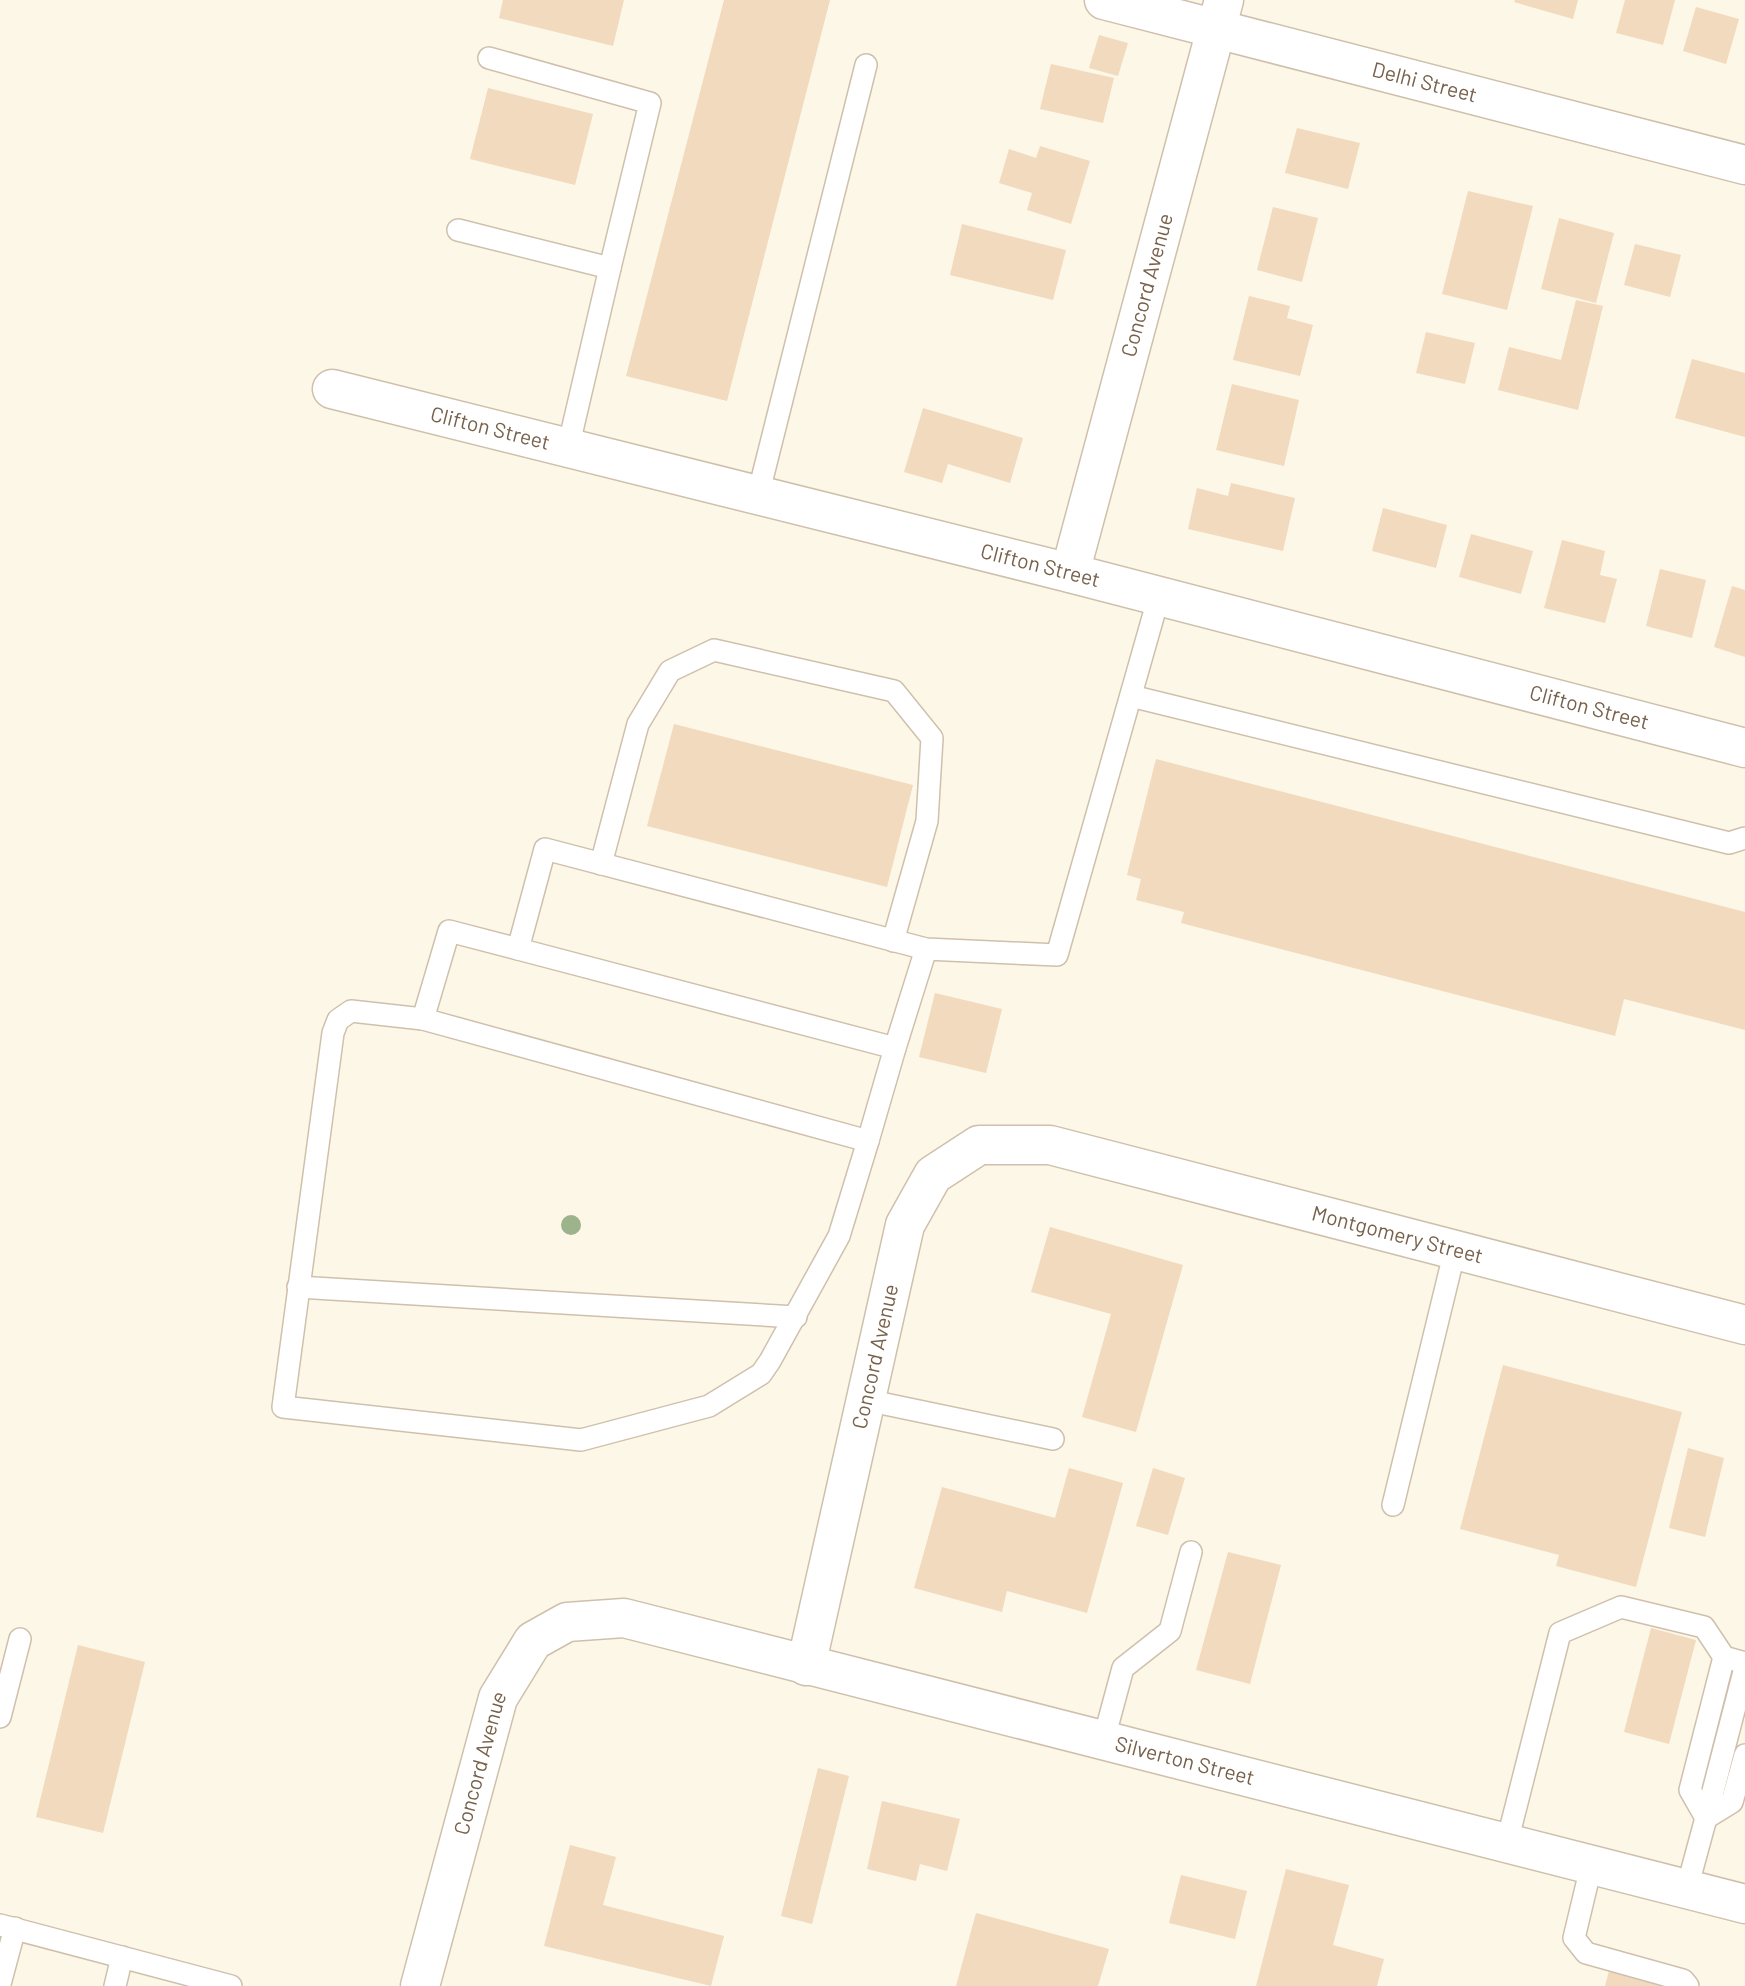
<svg xmlns="http://www.w3.org/2000/svg" width="1745" height="1986" font-family="Barlow,sans-serif">
	<style>
		.building { fill: #f2dabe }
		.lines { fill: none; stroke-linecap: round; stroke-linejoin: round }
		.lane-casing { stroke: #cfc0ad; stroke-width: 24 }
		.street-casing { stroke: #cfc0ad; stroke-width: 41 }
		.lane { stroke: #fff; stroke-width: 21 }
		.street { stroke: #fff; stroke-width: 38 }
		.tree { fill: #9cb38c }
		.labels { text-anchor: middle; stroke-width: 5; stroke-linejoin: round; paint-order: stroke }
		.street-label { font-size: 21px; fill: #77614b; stroke: #fffbed }
	</style>
	<rect width="100%" height="100%" fill="#fdf7e7"/>
	<g class="building">
		<path d="M503 0H624L613 46 499 18Z"/>
		<path d="M724 0H830L727 401 626 376Z"/>
		<path d="M1515 0H1578L1573 19 1514 2Z"/>
		<path d="M1625 0H1675L1663 45 1616 33Z"/>
		<path d="M1696 7 1739 19 1726 64 1683 51Z"/>
		<path d="M1099 35 1128 43 1118 76 1089 68Z"/>
		<path d="M1051 64 1114 78 1103 123 1040 109Z"/>
		<path d="M488 88 593 114 575 185 470 159Z"/>
		<path d="M1297 128 1360 143 1348 189 1285 173Z"/>
		<path d="M1040 146 1090 161 1071 224 1027 210 1032 193 999 183 1009 149 1036 158Z"/>
		<path d="M1468 191 1533 206 1507 310 1442 294Z"/>
		<path d="M1273 207 1318 218 1302 282 1257 270Z"/>
		<path d="M1559 218 1614 233 1596 303 1541 289Z"/>
		<path d="M962 224 1066 250 1053 300 950 275Z"/>
		<path d="M1635 244 1681 255 1670 297 1624 285Z"/>
		<path d="M1249 296 1290 306 1287 318 1313 325 1300 376 1233 360Z"/>
		<path d="M1576 300 1603 306 1578 410 1498 390 1509 347 1561 360Z"/>
		<path d="M1426 332 1475 343 1465 384 1416 373Z"/>
		<path d="M1692 359 1745 373V437L1675 418Z"/>
		<path d="M1232 384 1299 400 1284 466 1216 450Z"/>
		<path d="M923 408 1023 438 1010 483 948 464 942 483 904 472Z"/>
		<path d="M1231 483 1295 498 1283 551 1188 529 1197 488 1228 496Z"/>
		<path d="M1383 508 1447 525 1436 568 1372 551Z"/>
		<path d="M1471 534 1533 551 1521 594 1459 577Z"/>
		<path d="M1562 540 1605 551 1600 575 1617 579 1605 623 1544 608Z"/>
		<path d="M1660 569 1706 580 1692 638 1646 626Z"/>
		<path d="M1732 586 1745 590V657L1714 647Z"/>
		<path d="M674 724 913 785 887 887 647 826Z"/>
		<path d="M1156 759 1745 912V1030L1624 999 1615 1036 1181 923 1184 912 1136 900 1141 879 1127 875Z"/>
		<path d="M935 993 1002 1009 986 1073 919 1057Z"/>
		<path d="M1050 1227 1183 1265 1136 1432 1082 1417 1111 1314 1031 1292Z"/>
		<path d="M1503 1365 1682 1412 1636 1587 1556 1566 1559 1555 1460 1529Z"/>
		<path d="M1688 1448 1724 1458 1705 1537 1669 1528Z"/>
		<path d="M1069 1468 1123 1483 1087 1613 1007 1591 1002 1612 914 1588 942 1487 1055 1518Z"/>
		<path d="M1153 1468 1185 1478 1168 1535 1136 1526Z"/>
		<path d="M1228 1552 1281 1565 1250 1684 1196 1670Z"/>
		<path d="M1651 1628 1696 1640 1669 1744 1624 1732Z"/>
		<path d="M78 1645 145 1662 103 1833 36 1817Z"/>
		<path d="M818 1768 849 1776 812 1924 781 1916Z"/>
		<path d="M882 1801 960 1819 947 1871 920 1864 916 1881 867 1869Z"/>
		<path d="M570 1845 616 1857 603 1905 724 1936 711 1986 544 1946Z"/>
		<path d="M1286 1869 1349 1885 1333 1945 1384 1959 1377 1986H1256Z"/>
		<path d="M1181 1875 1247 1891 1235 1939 1169 1923Z"/>
		<path d="M976 1913 1109 1949 1098 1986H956Z"/>
		<path d="M1609 1971 1659 1985V1986H1605Z"/>
	</g>
	<g class="lines">
		<g class="lane-casing">
			<g id="lane">
				<path d="M489 58 650 103 610 268"/>
				<path d="M458 230 610 268 568 448"/>
				<path d="M758 495 866 65"/>
				<path d="M1131 696 1729 843 1745 838"/>
				<path d="M601 864 638 724 670 671 714 650 894 691 932 738 927 821 893 941"/>
				<path d="M518 949 449 931 423 1019 868 1141 895 1048"/>
				<path d="M926 949 895 1048 518 949 545 849 926 949 1057 955 1159 596"/>
				<path d="M423 1019 351 1011 338 1020 333 1033 283 1407 581 1440 709 1406 761 1374 770 1361 839 1236 868 1141"/>
				<path d="M298 1287 796 1317"/>
				<path d="M866 1400 1053 1439"/>
				<path d="M1393 1505 1455 1250"/>
				<path d="M0 1717 20 1639"/>
				<path d="M1103 1742 1123 1668 1170 1631 1191 1552"/>
				<path d="M1706 1818 1690 1790 1724 1657"/>
				<path d="M1706 1818 1745 1668"/>
				<path d="M1506 1846 1560 1633 1621 1607 1704 1627 1724 1657 1745 1663"/>
				<path d="M1591 1867 1574 1938 1586 1953 1683 1980 1688 1986"/>
				<path d="M1687 1888 1706 1818 1732 1802 1745 1755"/>
				<path d="M0 1925 231 1986"/>
				<path d="M0 1984 15 1928"/>
				<path d="M115 1986 122 1957"/>
			</g>
		</g>
		<g class="street-casing">
			<g id="street">
				<path id="s1" d="M1104 0 1745 165"/>
				<path id="s2" d="M332 389 1070 573 1745 748"/>
				<path id="s3" d="M1070 573 1224 0"/>
				<path id="s4" d="M806 1666 905 1225 933 1175 979 1145H1050L1745 1325"/>
				<path id="s5" d="M420 1986 498 1698 533 1641 567 1622 624 1618 1745 1904"/>
			</g>
		</g>
		<use href="#lane" class="lane"/>
		<use href="#street" class="street"/>
	</g>
	<circle class="tree" cx="571" cy="1225" r="10"/>
	<g class="labels">
		<g class="street-label">
			<text dy="7" stroke="none"><textPath href="#s1" startOffset="331">Delhi Street</textPath></text>
			<text dy="7" stroke="none"><textPath href="#s3" startOffset="298">Concord Avenue</textPath></text>
			<text dy="7" stroke="none"><textPath href="#s2" startOffset="163">Clifton Street</textPath></text>
			<text dy="7" stroke="none"><textPath href="#s2" startOffset="730">Clifton Street</textPath></text>
			<text dy="7" stroke="none"><textPath href="#s2" startOffset="1297">Clifton Street</textPath></text>
			<text dy="7" stroke="none"><textPath href="#s4" startOffset="994">Montgomery Street</textPath></text>
			<text dy="7" stroke="none"><textPath href="#s4" startOffset="317">Concord Avenue</textPath></text>
			<text dy="7" stroke="none"><textPath href="#s5" startOffset="1040">Silverton Street</textPath></text>
			<text dy="7" stroke="none"><textPath href="#s5" startOffset="231">Concord Avenue</textPath></text>
		</g>
	</g>
</svg>
